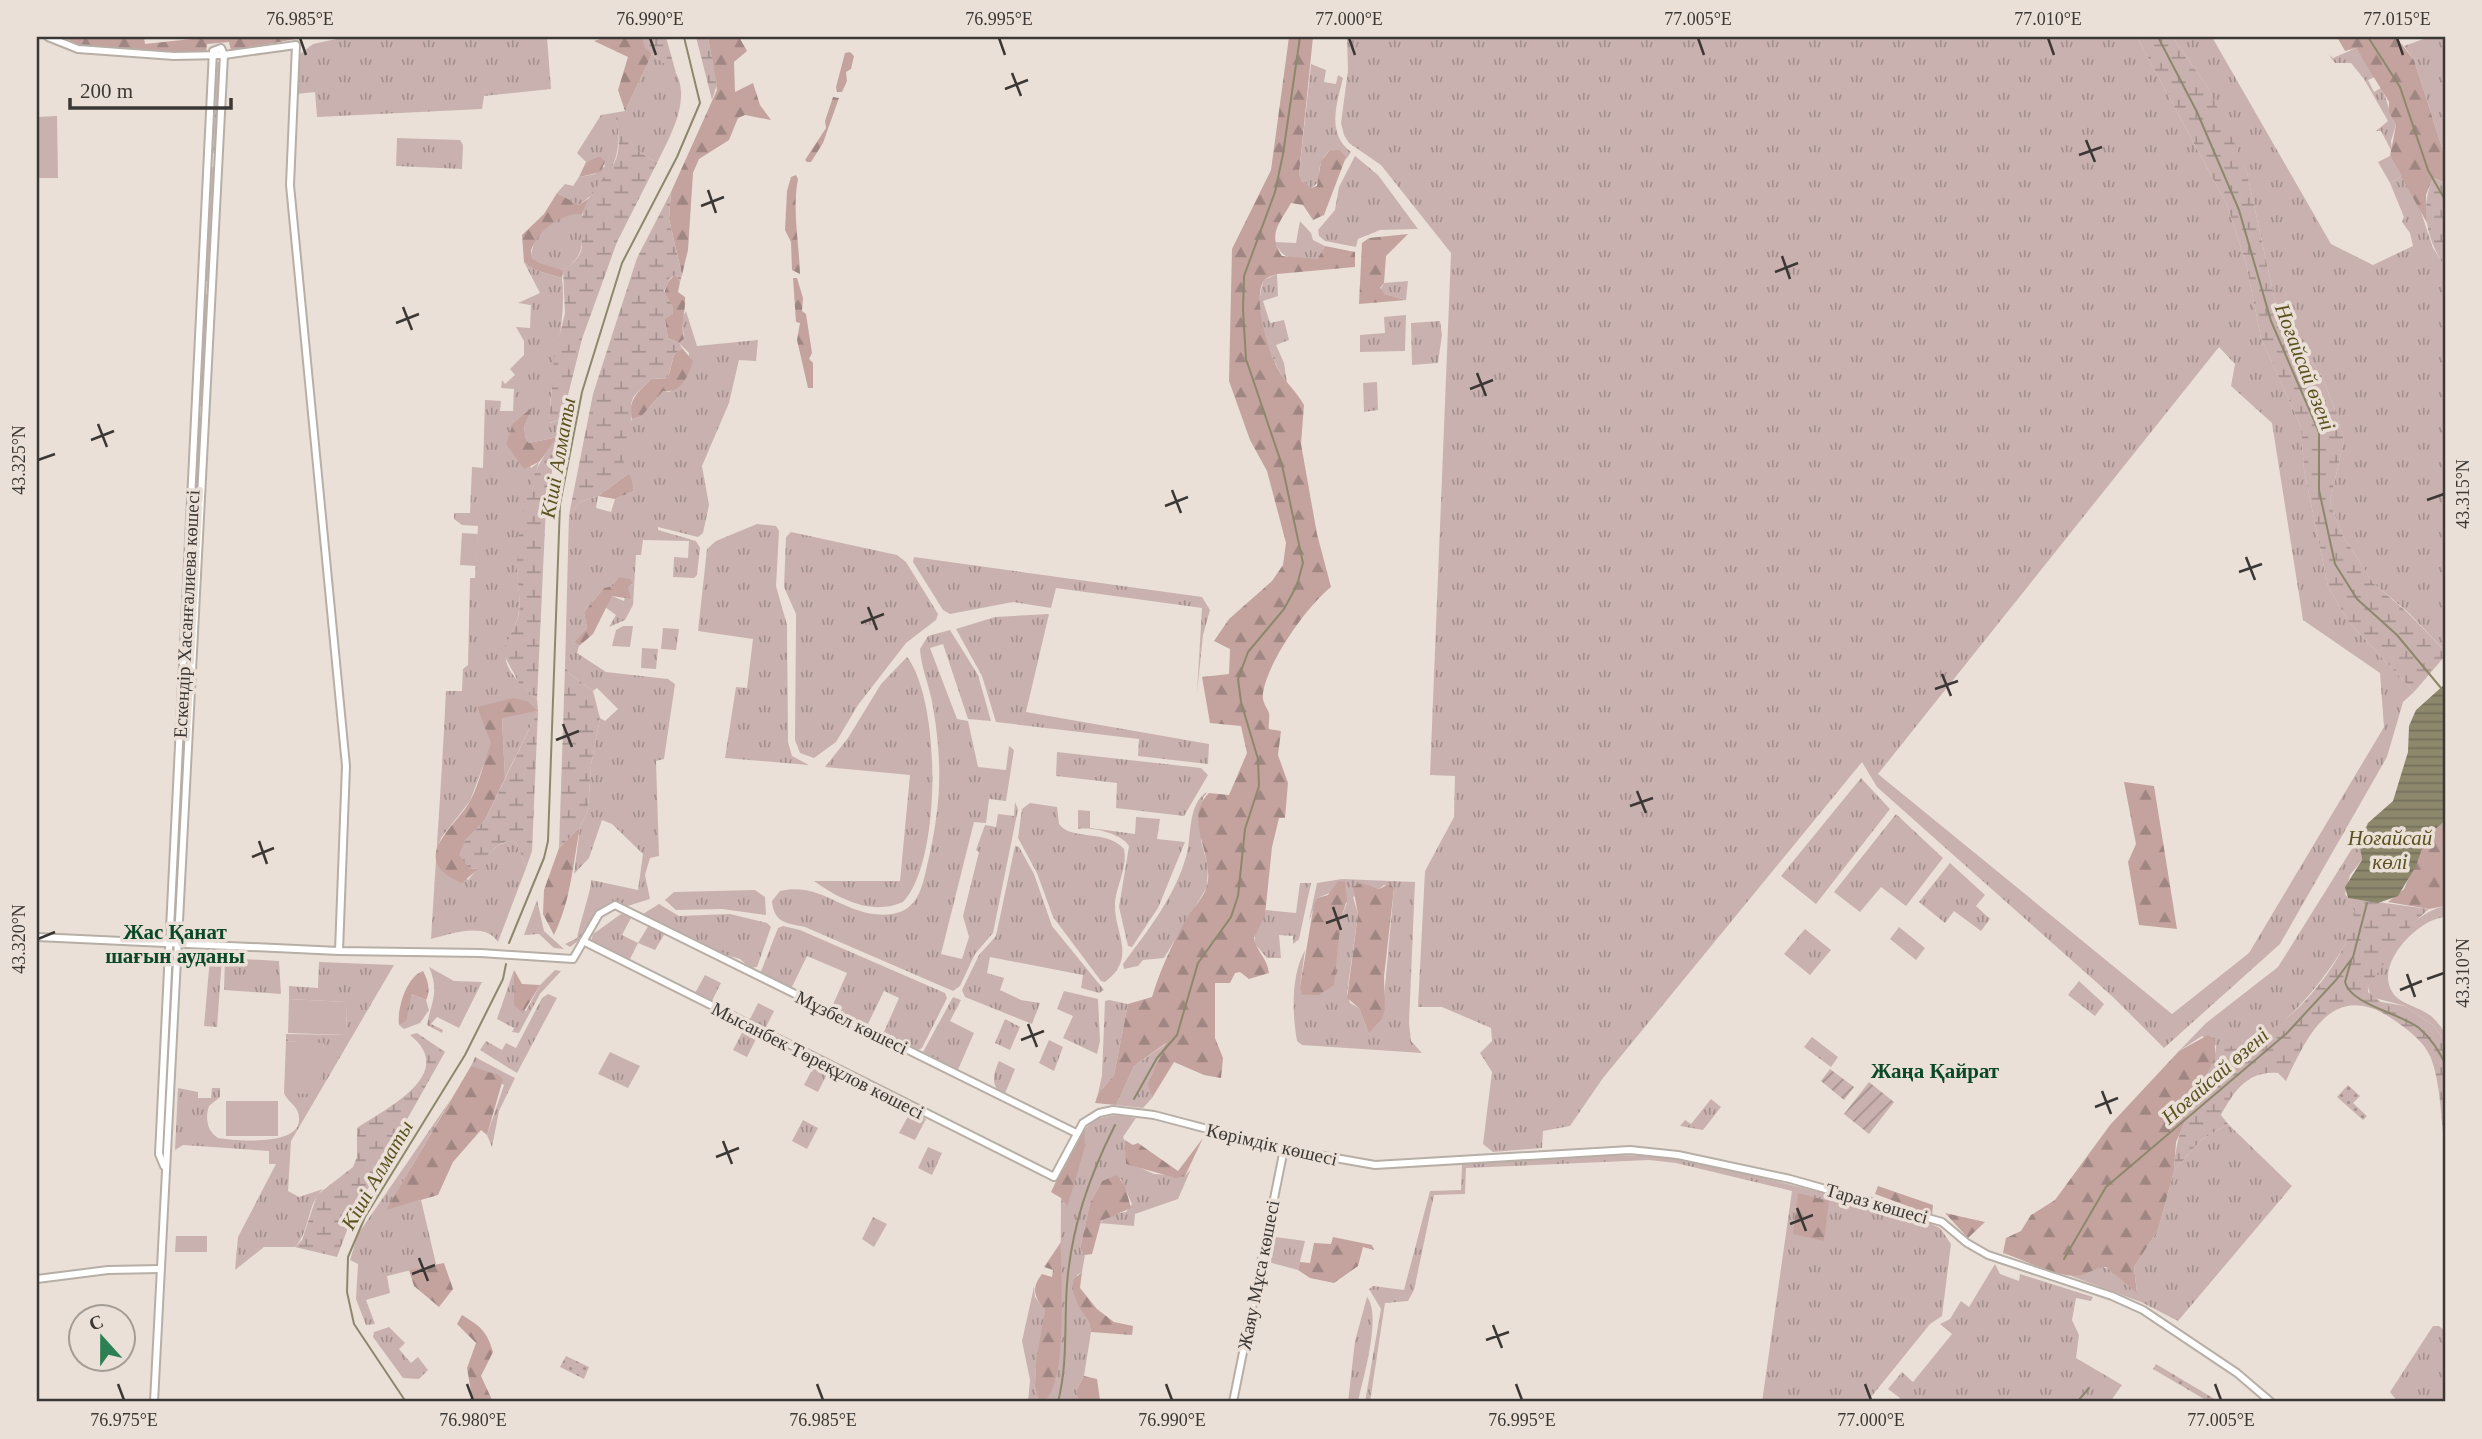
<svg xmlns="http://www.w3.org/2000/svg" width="2482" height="1439" font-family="Georgia,serif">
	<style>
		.grass { fill: url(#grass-tufts); fill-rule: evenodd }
		.forest { fill: url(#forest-firs) }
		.wetland { fill: url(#wetland-marsh) }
		.park { fill: url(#park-dots) }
		.garden { fill: url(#garden-furrows) }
		.pitch { fill: #c9b1af }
		.water { fill: url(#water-rules) }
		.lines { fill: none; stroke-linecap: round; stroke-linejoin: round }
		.stream { stroke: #8d886c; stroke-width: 2 }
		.tertiary-casing { stroke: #b7aea6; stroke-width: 10 }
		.tertiary { stroke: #fff; stroke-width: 6 }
		.ticks { fill: none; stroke: #3b3734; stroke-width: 2.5 }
		.labels { text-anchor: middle; stroke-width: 7; stroke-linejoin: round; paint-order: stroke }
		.street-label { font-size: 19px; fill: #3b3734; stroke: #eae0d8 }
		.water-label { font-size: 21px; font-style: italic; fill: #5a511f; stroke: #eae0d8 }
		.neighbourhood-label { font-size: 21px; font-weight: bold; fill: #0a4829; stroke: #eae0d8 }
		.neatline { fill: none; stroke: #3b3734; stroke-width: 2.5 }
		.ticks-label { font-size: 18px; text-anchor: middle; fill: #3b3734 }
	</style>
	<defs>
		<pattern id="grass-tufts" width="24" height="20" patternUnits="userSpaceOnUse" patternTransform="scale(1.75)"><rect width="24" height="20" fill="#c9b1af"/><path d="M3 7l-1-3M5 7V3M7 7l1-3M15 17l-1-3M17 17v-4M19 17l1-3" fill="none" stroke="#a4918f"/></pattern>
		<pattern id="forest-firs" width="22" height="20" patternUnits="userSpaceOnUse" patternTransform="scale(1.75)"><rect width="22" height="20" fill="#c4a39f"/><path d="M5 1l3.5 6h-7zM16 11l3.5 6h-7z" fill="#a08682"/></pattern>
		<pattern id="wetland-marsh" width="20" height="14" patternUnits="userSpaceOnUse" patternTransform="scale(1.75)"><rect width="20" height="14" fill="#c9b1af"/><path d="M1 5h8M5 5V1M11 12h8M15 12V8" fill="none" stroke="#a4918f"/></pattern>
		<pattern id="park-dots" width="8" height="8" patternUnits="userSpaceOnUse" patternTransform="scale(1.75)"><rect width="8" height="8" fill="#c9b1af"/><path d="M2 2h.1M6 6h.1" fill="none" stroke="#a4918f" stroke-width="1.8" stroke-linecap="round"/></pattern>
		<pattern id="garden-furrows" width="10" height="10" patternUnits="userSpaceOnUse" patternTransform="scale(1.75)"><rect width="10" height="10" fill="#c9b1af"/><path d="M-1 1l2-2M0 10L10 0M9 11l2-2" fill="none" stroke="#a4918f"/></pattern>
		<pattern id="water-rules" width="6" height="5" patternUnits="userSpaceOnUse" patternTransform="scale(1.75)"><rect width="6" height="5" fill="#8d886c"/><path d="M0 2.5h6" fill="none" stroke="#74705a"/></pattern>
	</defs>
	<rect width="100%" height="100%" fill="#eae0d8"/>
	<g class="grass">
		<path d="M346 37H547L551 89 484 96 482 109 317 117 315 92 297 94 300 54 313 44Z"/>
		<path d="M1347 37H2137L2227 205 2246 263 2261 338 2301 427 2304 470 2328 586 2347 620 2414 692 2403 702 2387 757 2280 944 2164 1048 2113 997 1877 787 1862 762 1603 1078 1570 1126 1543 1131 1542 1148 1493 1152 1483 1144 1492 1072 1480 1053 1492 1041 1491 1028 1442 1007H1418L1425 871 1454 817 1455 776 1430 775 1451 253 1381 165 1349 143 1344 135 1341 123 1348 70ZM2219 347 2235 364 2231 386 2272 423 2303 620 2380 673 2384 727 2249 953 2172 1014 1878 774Z"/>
		<path d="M2172 37H2212L2331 244 2373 265 2413 246 2410 233 2402 222 2404 217 2390 183 2402 176 2417 200 2433 248 2445 267V651L2409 613 2373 583 2342 534 2330 502 2344 440 2336 413 2323 378 2277 310 2247 173 2207 86Z"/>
		<path d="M2429 37H2445V157L2414 60 2404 46Z"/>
		<path d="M2356 48 2375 77 2368 80 2374 92 2381 88C2388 101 2389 113 2396 125L2391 141 2392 152 2381 131H2376L2388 121 2364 79 2351 63H2335L2329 55 2333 58Z"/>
		<path d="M652 54C659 60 673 67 677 75 690 103 669 138 657 163L635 149 616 118C625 154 609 184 579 205L557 193 565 184 573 186 579 177 595 174 605 166 599 156 586 162 577 153 601 115 625 111Z"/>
		<path d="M217 62H222L217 152 213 153Z"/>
		<path d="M1311 64 1326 70 1324 82 1336 84 1338 75 1343 78C1337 104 1326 133 1351 152L1345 161 1346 157 1329 151C1319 160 1319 169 1319 181L1312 188 1302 181 1299 174Z"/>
		<path d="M397 138 460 140 463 145 462 169 396 166Z"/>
		<path d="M1355 156 1378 175 1418 229 1380 230 1358 239 1356 247 1325 241 1319 236 1318 230 1335 210 1339 187Z"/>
		<path d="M212 167 216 168 210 281H206Z"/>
		<path d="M582 214C581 239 588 255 563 270L539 264 532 258C529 234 559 212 582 214Z"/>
		<path d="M1300 221 1311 233 1313 240 1325 246 1317 259C1299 261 1282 261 1275 242L1296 243Z"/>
		<path d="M524 262 535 270 562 278C568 326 548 374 550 423L562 419 558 437 529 443 526 440 524 427 532 409 513 423 531 468 539 462C528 496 517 532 517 568 517 582 521 597 519 611 517 630 502 642 506 661 510 676 526 689 537 699L538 711 505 778 502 717 537 711 477 707 492 743 470 801 441 838 436 852 468 880C482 865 493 838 516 842L526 868 498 942C485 921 450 934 431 939 436 857 442 774 446 691H462L463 669 468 665 470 578H475L478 526 462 525 454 519V513H470L472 467 483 468 485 400 501 401 500 411H513L514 389 501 388 502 380 505 384 515 375 510 369 524 355V341L516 327 530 328 531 305 518 303 540 293Z"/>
		<path d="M1277 274 1278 296 1263 301 1270 323 1284 320 1289 340 1276 345 1284 363 1287 383C1269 357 1251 312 1264 280Z"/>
		<path d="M1408 281 1406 300 1385 294 1380 290 1384 283Z"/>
		<path d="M205 294H210L204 406H199Z"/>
		<path d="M686 311 697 346 758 340 756 361 739 360 729 403 702 466 709 505 703 533 698 537 658 527V530L696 541 700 548 697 575 694 578 673 577 674 557 688 558 689 541 643 540 641 555H636L633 605 625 620 609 627 616 615 605 607 612 596 624 601 628 586 633 584 604 588 584 612 587 628 574 642 579 646 577 653 606 672 668 679 675 684 664 759 656 761 659 856 650 858 645 875 650 899 592 917 582 938 570 947 565 944 577 938C579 926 592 887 591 880L638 890 643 854 612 824 602 820 589 858 574 874 580 827 588 810 591 765 600 718 605 721 618 709 597 688 593 691 571 675 565 667 569 515 580 502 598 496 596 508 611 512 615 499 634 491C632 481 629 478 625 470 617 453 625 435 632 419L642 416 663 391 669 392C687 381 688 374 689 353L679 343 684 339 682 319Z"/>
		<path d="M1406 315 1405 351 1360 352V335L1385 333 1384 317Z"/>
		<path d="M1440 321 1442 335 1438 363 1412 365 1411 323Z"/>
		<path d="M1377 382 1378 410 1364 412 1363 383Z"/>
		<path d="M199 418 204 419 198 535H193Z"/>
		<path d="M757 524 776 526 779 531 776 586 787 625 788 742 792 756 809 765 725 758 736 687 747 688 753 639 698 631 707 549 716 541Z"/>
		<path d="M791 532 897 555 906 562 938 614 936 620 906 643 858 705 836 742 814 758 800 753 795 740 796 625V614L784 587 786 537Z"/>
		<path d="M914 557 1202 597 1210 610 1203 635 1197 693 1202 608 1056 588 1051 608 1013 602 950 614 943 610 913 562Z"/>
		<path d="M1049 614 1026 712 1209 744 1208 764 1138 756 1139 739 996 722 982 676 956 629 995 617Z"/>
		<path d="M623 626H633L630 647 612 646 616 630Z"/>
		<path d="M663 628 679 629 676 650 661 649Z"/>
		<path d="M950 630 978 675 991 721 968 719 943 644 930 648 957 719 968 721 978 767 1006 770 1009 746 1014 750 1006 801 989 799 986 823 974 822 941 954 962 959 969 937 963 916 979 852 976 850 985 825 996 827 998 814 1014 816 1015 802 1018 809 993 933 975 954 960 986 953 991 805 927C786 923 774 923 772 901L780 891C825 881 846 920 892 914 918 910 922 888 927 866 941 807 943 766 933 707 930 687 921 668 920 649L928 636Z"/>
		<path d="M642 648 658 649 656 669 641 668Z"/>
		<path d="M907 657C941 700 942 862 903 902 872 916 839 899 814 881H900L910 775 825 767 848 738 881 684Z"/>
		<path d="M1057 752 1201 768 1208 775 1184 816 1116 808 1117 783 1056 776Z"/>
		<path d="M1861 778 1890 809 1816 904 1781 876Z"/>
		<path d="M1207 792 1203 798 1201 841 1208 866 1207 887 1164 958 1143 960 1138 966 1124 969 1123 964C1148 930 1174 898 1186 857 1192 837 1187 804 1207 792Z"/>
		<path d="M1030 803 1057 807 1059 824C1071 841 1107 829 1124 849 1128 867 1116 886 1115 904 1114 933 1138 958 1105 982L1101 981 1053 917 1037 873 1018 838 1022 809Z"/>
		<path d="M1078 810 1090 811V828L1135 834 1136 817 1160 819 1157 839 1185 842 1158 908 1132 947 1128 946 1119 907 1129 846C1120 833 1093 827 1078 829Z"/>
		<path d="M1896 814 1943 858 1906 906 1881 887 1860 912 1834 892Z"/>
		<path d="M2368 823 2360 846 2362 860 2350 875 2345 894C2349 899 2354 907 2354 913 2357 942 2302 1008 2280 1024 2261 1038 2237 1046 2216 1056V1046L2202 1036 2179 1051 2206 1023 2278 967Z"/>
		<path d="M1015 846 1019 847 1034 874 1052 926 1104 990 1099 993 1081 988 1083 975 990 957 987 973 1004 978 1000 990 1021 1000 1040 1003 1032 1024 965 997 962 990 979 955 996 936Z"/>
		<path d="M1950 863 1985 895 1976 906 1990 919 1981 931 1954 911 1945 923 1919 902Z"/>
		<path d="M1342 879 1415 882 1409 1023 1411 1041 1422 1053 1302 1045 1297 1041C1292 1012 1291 976 1305 950L1300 987 1337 947 1341 918 1347 903 1330 893 1317 898 1309 921 1317 883ZM1384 885 1394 888 1382 1019 1369 1034 1359 1008 1350 1003 1347 993 1358 914 1353 897 1372 887 1379 889Z"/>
		<path d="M1300 883H1311L1299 939 1293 944V936L1279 935 1281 958H1267L1255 944V932L1266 910 1296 913Z"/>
		<path d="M755 890 765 897 766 915 722 909 676 910 665 900 674 892Z"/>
		<path d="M537 900 544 931 564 949 554 948 539 934 524 935Z"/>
		<path d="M659 904 679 916 730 914 767 923 771 927 757 967 750 968 740 959 719 953 643 914Z"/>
		<path d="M2445 906V917C2418 919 2373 965 2393 993 2400 1004 2420 1007 2431 1016 2436 1020 2441 1027 2445 1033V1041L2433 1025 2405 1006 2371 997 2368 987C2390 956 2405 915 2445 906Z"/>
		<path d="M621 914 632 916 622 935 638 943 649 925 665 933 655 950 638 943 629 961 591 942 593 934Z"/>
		<path d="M783 926 800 930 945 993 947 998 922 1048 916 1051 883 1034 899 998 884 991 867 1026 831 1009 847 973 807 956 791 989 760 974 778 928Z"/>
		<path d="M1899 927 1925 948 1916 960 1890 939Z"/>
		<path d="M1805 929 1831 950 1810 975 1784 954Z"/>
		<path d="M210 958H222L217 1027 204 1026Z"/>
		<path d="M225 958 279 961 281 994 224 990Z"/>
		<path d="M319 962 394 965 291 1141 288 1191 299 1197 323 1189C306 1205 311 1230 295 1247H264L235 1270 238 1237 276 1164H269V1151L183 1145 175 1150 178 1088 198 1092V1098H211L212 1088H220V1097L209 1106C205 1118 207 1131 218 1138 236 1141 299 1146 299 1120 300 1106 287 1102 284 1093H316L324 1044 286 1041V1034L346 1035 347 1002 289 999V986L318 988Z"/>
		<path d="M429 967 454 981 482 982 459 1028 437 1017 431 1024 443 1030 442 1033 427 1025C431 1002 440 992 429 967Z"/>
		<path d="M514 970V1005L526 1011 540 985 555 970 561 971 540 994 519 1033 512 1032 514 1028 497 1019Z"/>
		<path d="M705 975 721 983 711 1003 694 995Z"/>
		<path d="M2079 981 2104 1004 2095 1016 2068 995Z"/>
		<path d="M1064 991 1098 999 1100 1041 1097 1054 1063 1038 1073 1016 1057 1009Z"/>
		<path d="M412 994 426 1000 429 1010 420 1023 404 1029 399 1025 406 1016Z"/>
		<path d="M548 994 557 998 517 1073 480 1050 486 1041 502 1050 506 1043 516 1048 542 998Z"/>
		<path d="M953 997 961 1000 950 1021 974 1033 957 1072 923 1052Z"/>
		<path d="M1109 1000 1128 1004 1114 1075 1098 1094 1102 1075 1105 1001Z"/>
		<path d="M758 1003 774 1011 765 1029 749 1021Z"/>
		<path d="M1005 1019 1020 1027 1010 1050 995 1043Z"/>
		<path d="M744 1029 758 1035 747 1057 733 1050Z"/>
		<path d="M1812 1037 1838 1057 1831 1067 1804 1047Z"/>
		<path d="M1049 1040 1063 1047 1054 1071 1039 1063Z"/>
		<path d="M1167 1043 1149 1084 1152 1098 1143 1108 1116 1105 1134 1066Z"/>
		<path d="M610 1052 640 1066 628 1088 598 1074Z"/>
		<path d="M475 1057 515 1078 499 1111 492 1147 487 1135 504 1085 471 1066Z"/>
		<path d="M999 1061 1015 1069 1004 1096C990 1086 993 1075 999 1061Z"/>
		<path d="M815 1064 829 1070 818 1092 804 1085Z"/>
		<path d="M451 1099 387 1209 421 1200 436 1264 387 1276 390 1293 366 1300 375 1324 366 1325 356 1299 358 1264 350 1260 358 1234Z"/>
		<path d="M1711 1099 1721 1107 1703 1130 1680 1126 1685 1120 1691 1124Z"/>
		<path d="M911 1111 926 1119 915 1140 899 1133Z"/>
		<path d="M1116 1115 1136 1118 1123 1137 1136 1166 1154 1174 1185 1176 1191 1169 1178 1199 1135 1214 1134 1226 1099 1223 1114 1214 1126 1212 1132 1204 1121 1179 1102 1181 1090 1203 1080 1249 1085 1255 1082 1272 1077 1275 1079 1308 1089 1322 1091 1332 1084 1376 1076 1391 1082 1402H1028L1030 1380 1022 1341 1034 1287 1035 1297 1045 1310C1043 1340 1030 1369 1038 1399L1055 1381 1060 1346 1061 1198 1066 1206 1085 1148 1077 1137 1095 1119Z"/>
		<path d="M803 1120 818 1128 807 1149 792 1141Z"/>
		<path d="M2228 1124 2292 1186 2178 1321 2141 1302 2071 1276C2085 1275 2088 1270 2098 1267 2111 1264 2127 1286 2137 1292L2134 1267 2158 1230 2174 1171 2201 1140Z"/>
		<path d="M928 1147 942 1153 932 1175 918 1168Z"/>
		<path d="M1611 1155 1659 1156 1706 1164 1836 1196 1929 1223 1940 1228 1951 1244 1942 1316 1930 1324 1867 1402H1762L1792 1191 1676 1163 1649 1160 1466 1168 1465 1194 1434 1195 1414 1290 1408 1301 1385 1303 1370 1402H1365L1381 1309 1369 1289 1373 1286 1404 1290 1430 1191 1461 1190 1462 1164Z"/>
		<path d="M873 1217 887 1224 874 1247 862 1239Z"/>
		<path d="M1269 1236 1305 1241 1298 1270 1264 1261Z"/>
		<path d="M1995 1264 2000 1274 2019 1281 2020 1274 2093 1297 2091 1301 2076 1298 2072 1320 2079 1335 2076 1358 2122 1385 2110 1402H1897L1900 1398 1888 1389 1902 1372 1913 1382 1952 1334 1940 1324 1950 1319 1961 1301 1969 1307Z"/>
		<path d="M1367 1297C1382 1315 1363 1379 1358 1402H1348L1355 1341Z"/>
		<path d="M2433 1326H2439L2445 1331V1402H2398L2390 1392Z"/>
		<path d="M389 1327 405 1343 399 1349 411 1363 418 1357 428 1370 419 1379 403 1378 373 1337 374 1332Z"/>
	</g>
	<g class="forest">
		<path d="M64 37H144L145 44 210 37H306L231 51 229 42 207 44 206 54 79 46Z"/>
		<path d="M606 37H642L652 54 625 111 618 90 628 57 594 41Z"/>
		<path d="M708 37H739L747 51 734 62 735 92 753 83 760 105 771 120 745 115 738 118 729 140 699 159 693 173 688 250 682 275 669 219 671 192 717 90Z"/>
		<path d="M1289 37H1313L1299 174 1302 181 1312 188 1317 186 1321 161 1329 151 1340 150 1346 157 1324 215 1313 220 1303 205 1291 203C1280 223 1267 234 1282 256L1317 259 1325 246 1355 252V267L1277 274C1272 276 1266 277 1263 282 1253 300 1268 352 1278 369 1285 382 1297 392 1304 405L1301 444 1317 534 1331 587C1307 606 1268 661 1263 693 1262 703 1266 705 1269 713 1270 718 1268 724 1269 729L1281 731 1278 755 1288 783 1285 818H1279L1272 847 1265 915 1254 938C1257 953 1267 957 1269 973L1249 979 1240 972 1235 973 1230 983H1215V1038L1223 1058 1221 1078 1204 1075 1174 1062 1152 1098 1148 1084 1166 1043 1134 1066 1116 1105 1095 1103 1098 1094 1114 1075 1128 1004 1152 997C1161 968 1172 944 1187 918 1193 908 1204 897 1207 886 1215 855 1182 819 1209 793L1229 795 1247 753 1241 726 1210 723 1202 677 1229 674 1230 649 1214 641 1229 619 1272 581 1283 565 1286 543 1267 471 1250 440 1229 381 1232 249 1271 170Z"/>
		<path d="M2337 37H2396L2414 60 2445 157V183L2433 177 2426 195 2427 223 2390 156 2396 125 2389 112V102L2356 48 2345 51Z"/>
		<path d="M850 52 854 56 851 69 846 72 847 81 842 92H837L836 87 845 53Z"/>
		<path d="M833 97 839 98 823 143 811 162H807L805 160 826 128 825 121Z"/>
		<path d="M599 156 605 161 601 172 579 177 586 162Z"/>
		<path d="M796 175 798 179C792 210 799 241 800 274L792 270 791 242 785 230 787 191 791 177Z"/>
		<path d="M557 193 579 205 591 197 582 214C560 213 539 230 531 250L532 258 539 263 563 270 562 278 535 270 524 262 522 235 544 214Z"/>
		<path d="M1408 234 1386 256 1384 283 1380 288 1385 294 1406 300 1359 304 1362 243 1369 238Z"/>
		<path d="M676 275 680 282 678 292 685 297C686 312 680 324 684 339L679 343 668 338C665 320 657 284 676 275Z"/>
		<path d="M793 278H797L803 298 802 311 806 314 812 353 809 359 813 363V388H808L797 340 800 323 796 322Z"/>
		<path d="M682 348 693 361C689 375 681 394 663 391L642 416 632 419C627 400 639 391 651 379L668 378 674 355Z"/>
		<path d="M533 407 524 427 526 440 529 443 558 437 539 462 524 469 506 444 513 423Z"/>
		<path d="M628 474 631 477 634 491 615 499 598 496Z"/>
		<path d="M619 577 630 579 633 583 628 587 631 599 612 596 593 634 579 646 574 642 587 628 584 612 604 588 613 586Z"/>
		<path d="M513 698 527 701 538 711 502 718 505 778 485 820 464 842 469 868 478 869 462 883C405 860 456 827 470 801 479 785 484 761 491 743L477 707Z"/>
		<path d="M2124 782 2154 786 2177 929 2139 925 2128 862 2136 844Z"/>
		<path d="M2445 821V906L2429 909 2388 902 2404 889 2426 837Z"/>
		<path d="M580 827C573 864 571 900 554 935L543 914 544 890 559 848Z"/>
		<path d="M1338 881 1345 882 1347 900 1341 918 1334 985 1319 995H1302L1300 987 1314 904 1317 898 1328 895Z"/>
		<path d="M1361 883 1379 889 1389 884 1394 888 1384 977 1385 1008 1382 1019 1369 1034 1359 1008 1347 998 1358 914 1353 887Z"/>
		<path d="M514 970 522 984 540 985 523 1013 514 1005Z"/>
		<path d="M423 971C428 980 431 991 426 1000L412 994 406 1021 399 1025C397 1009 406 977 423 971Z"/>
		<path d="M2208 1035 2214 1039 2216 1056 2176 1142 2174 1171 2158 1230 2134 1267 2137 1293 2106 1267C2094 1267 2087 1276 2074 1276 2052 1275 2024 1260 2003 1253L2006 1238 2021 1231 2031 1215 2055 1200 2110 1125 2179 1051Z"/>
		<path d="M471 1066 500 1076 503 1079 487 1135 481 1130 453 1162 438 1195 386 1210Z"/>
		<path d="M1084 1129 1085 1148 1067 1207 1061 1198 1051 1192 1077 1137Z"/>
		<path d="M1203 1138 1185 1176 1176 1178 1126 1164 1125 1140 1133 1145 1138 1143 1178 1171Z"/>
		<path d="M1117 1175 1125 1186 1131 1208 1101 1221 1092 1254 1085 1255 1080 1249 1090 1203 1102 1181Z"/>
		<path d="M1878 1186 1933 1205 1932 1215 1875 1194Z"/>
		<path d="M1798 1193 1829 1201 1824 1241 1793 1234Z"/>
		<path d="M1945 1213 1985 1222 1968 1238Z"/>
		<path d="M1333 1237 1372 1245 1374 1250 1363 1247 1358 1266 1334 1283 1310 1278 1298 1270 1300 1262 1310 1263 1314 1243 1331 1244Z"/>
		<path d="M1061 1242C1060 1273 1069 1384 1044 1401L1038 1399 1035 1386 1036 1362 1045 1310C1034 1297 1031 1288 1042 1274L1052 1277 1053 1270 1044 1267Z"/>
		<path d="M444 1263 453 1289 439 1307 414 1286 409 1270Z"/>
		<path d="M1082 1272 1080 1288 1097 1309 1114 1322 1133 1326 1132 1335 1091 1332 1089 1322 1079 1308 1072 1288 1074 1279Z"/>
		<path d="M462 1315C480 1326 487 1331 493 1352L481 1376 493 1402H466L472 1397 467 1368 476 1343 457 1324Z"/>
		<path d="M1084 1376 1097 1379 1100 1400H1079L1076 1391Z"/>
	</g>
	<g class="wetland">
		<path d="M642 37H666L676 73 645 48Z"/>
		<path d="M696 37H708L717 84 712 100Z"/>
		<path d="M2137 37H2172L2207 86 2234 142 2247 173 2277 310 2323 378 2336 413 2344 440 2330 502 2342 534 2373 583 2408 613 2445 651V656L2414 692 2347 620 2328 586 2304 470 2301 427 2261 338 2246 263 2227 205Z"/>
		<path d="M615 114 635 149 657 163 617 242 582 339 562 419 549 423 554 358 565 313 563 270C595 250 575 239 583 213 597 168 630 177 615 114Z"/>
		<path d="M2433 177 2445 183V267C2426 239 2420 208 2433 177Z"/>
		<path d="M671 192 669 219 682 275 680 282 676 275 670 278 664 291 673 307V314L665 319 668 338 679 343 682 348 674 355 668 378 651 379C646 384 640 389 635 395 628 404 633 412 631 421 627 441 617 454 628 474L598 496 580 502 569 515 593 394 637 258Z"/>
		<path d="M558 437 546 506 537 699 519 683 503 653C507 638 516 628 519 613 521 599 517 583 517 569 516 526 528 469 558 437Z"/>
		<path d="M565 667 571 675 593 691 600 718 591 765 588 810 580 827 559 848Z"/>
		<path d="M538 711 532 851 526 868 516 842C496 839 488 855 478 869L469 868 459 855 464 842 485 820Z"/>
		<path d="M2348 898 2429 909C2402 931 2388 959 2368 987V992L2381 1002 2405 1006 2433 1025 2445 1041V1149C2441 1121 2441 1085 2431 1058 2424 1041 2408 1030 2394 1020 2334 978 2308 1034 2286 1081L2278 1073C2248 1070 2234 1091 2221 1115L2228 1124 2201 1140 2174 1171C2176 1129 2189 1111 2207 1076 2210 1070 2212 1061 2216 1056 2226 1045 2251 1040 2265 1033 2301 1015 2352 952 2354 911Z"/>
		<path d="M417 1033 445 1052 352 1217 337 1257 295 1247 302 1240 317 1195 353 1167 357 1157V1128C385 1109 459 1074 410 1035Z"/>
	</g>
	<g class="park">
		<path d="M2348 1085 2360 1096 2353 1103 2367 1116 2363 1120 2337 1097Z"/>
		<path d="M566 1356 589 1367 584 1379 560 1367Z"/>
		<path d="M2156 1364 2218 1401V1402H2209L2153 1369Z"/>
	</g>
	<g class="garden">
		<path d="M1830 1069 1854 1087 1844 1100 1821 1081Z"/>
		<path d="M1869 1082 1894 1102 1869 1134 1844 1114Z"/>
	</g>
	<g class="pitch">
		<path d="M57 116 58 178H37V117Z"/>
		<path d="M2390 156 2402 176 2390 183 2378 162Z"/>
		<path d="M462 533 478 534 476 566 460 565Z"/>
		<path d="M289 999 347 1002 346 1035 288 1033Z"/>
		<path d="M286 1041 324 1043 320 1086 316 1094 284 1093Z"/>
		<rect x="226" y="1101" width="52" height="35"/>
		<path d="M176 1236H207V1252H175Z"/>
	</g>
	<path class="water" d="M2445 684V821L2426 837 2416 866 2398 896 2378 903 2348 898 2345 887 2362 860 2360 846 2368 823 2393 801 2408 752 2409 726 2416 710Z"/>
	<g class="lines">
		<g class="stream">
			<path d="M2158 37 2197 112 2239 210 2271 321 2319 432V490L2335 564 2357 599 2397 635 2441 688"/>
			<path d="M2368 37 2400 87 2428 170 2445 200"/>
			<path d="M509 943 544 858 548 841 560 504 582 392 622 263 677 157 700 103 684 37"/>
			<path d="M2351 961 2345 982C2351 1005 2400 1013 2419 1028 2431 1038 2438 1050 2445 1063"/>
			<path d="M1134 1099 1157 1058 1177 1035 1198 963 1231 917 1238 896 1245 829 1259 786 1258 759 1241 702 1238 679 1248 652 1284 609 1297 585 1303 563 1282 465 1246 359 1243 310 1244 276 1275 192 1283 154 1300 37"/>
			<path d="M2064 1259 2106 1187 2287 1033 2336 980 2353 957 2367 903"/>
			<path d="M406 1402 354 1324 347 1292 348 1257 365 1217 465 1055 503 979 506 964"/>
			<path d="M1058 1402C1068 1363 1064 1324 1067 1284 1072 1225 1089 1177 1115 1125"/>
			<path d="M2077 1402 2089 1388"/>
		</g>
		<g class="tertiary-casing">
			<g id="tertiary">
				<path d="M48 37 78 49 174 56 224 55 296 45 290 185 346 766 339 951"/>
				<path d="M37 937 339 951 481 953 573 959 599 914 615 905 1076 1133"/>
				<path d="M583 941 1054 1177 1083 1123 1099 1113 1113 1110 1154 1115 1284 1149 1375 1165 1630 1150 1678 1155 1790 1179 1942 1222 1967 1243 1988 1255 2112 1296 2143 1310 2237 1373 2271 1402"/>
				<path d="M164 1166 159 1154 213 51 221 48 224 55"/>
				<path d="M37 1279 108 1270 160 1269"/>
				<path d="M154 1402 224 55"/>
				<path d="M1233 1402 1284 1149"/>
			</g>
		</g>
		<use href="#tertiary" class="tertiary"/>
	</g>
	<path class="ticks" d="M300 38 306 55M650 38 656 55M999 38 1005 55M1349 38 1355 55M1698 38 1704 55M2048 38 2054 55M2397 38 2403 55M1012 73 1021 96M1005 89 1028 80M2086 140 2095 162M2079 155 2102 147M708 190 716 213M701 206 724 197M1782 256 1790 279M1775 272 1798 263M403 307 412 330M396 323 419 314M1477 373 1486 396M1470 389 1493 380M98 424 107 447M91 440 114 431M38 460 55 454M1172 490 1181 513M2427 500 2444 494M1165 506 1188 497M2246 557 2255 580M2239 572 2262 564M868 607 877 630M861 623 884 614M1942 674 1951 696M1935 689 1958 681M563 724 572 747M556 740 579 731M1637 791 1646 813M1630 806 1653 798M259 841 267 864M252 857 274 848M1333 907 1341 930M1326 923 1348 915M38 939 55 932M2407 974 2415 997M2427 979 2444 973M2400 990 2422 981M1028 1024 1037 1047M1021 1040 1044 1031M2102 1091 2111 1114M2095 1107 2118 1098M723 1141 732 1164M716 1157 739 1148M1797 1208 1806 1231M1790 1224 1813 1215M419 1258 428 1281M412 1274 435 1265M1493 1325 1502 1348M1486 1340 1509 1332M118 1384 124 1400M467 1384 473 1400M817 1384 823 1400M1166 1384 1172 1400M1516 1384 1522 1400M1865 1384 1871 1400M2215 1384 2221 1400"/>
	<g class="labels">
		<g class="street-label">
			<text transform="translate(186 614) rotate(-87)" y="7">Ескендір Хасанғалиева көшесі</text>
			<text transform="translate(852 1022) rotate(26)" y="7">Мұзбел көшесі</text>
			<text transform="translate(818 1060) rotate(27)" y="7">Мысанбек Төреқұлов көшесі</text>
			<text transform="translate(1272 1144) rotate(13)" y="7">Көрімдік көшесі</text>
			<text transform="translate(1877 1203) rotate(16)" y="7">Тараз көшесі</text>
			<text transform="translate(1258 1275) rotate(-79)" y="7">Жаяу Мұса көшесі</text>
		</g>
		<g class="water-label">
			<text transform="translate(2305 367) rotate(69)" y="7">Ноғайсай өзені</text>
			<text transform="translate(558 458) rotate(-80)" y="7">Кіші Алматы</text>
			<text x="2390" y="845">Ноғайсай<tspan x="2390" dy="24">көлі</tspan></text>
			<text transform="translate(2215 1076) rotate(-41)" y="7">Ноғайсай өзені</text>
			<text transform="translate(377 1175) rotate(-60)" y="7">Кіші Алматы</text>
		</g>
		<g class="neighbourhood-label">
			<text x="175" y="939">Жас Қанат<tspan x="175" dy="24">шағын ауданы</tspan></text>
			<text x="1935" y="1078">Жаңа Қайрат</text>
		</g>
	</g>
	<rect width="2482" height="1439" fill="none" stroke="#eae0d8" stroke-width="77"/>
	<g transform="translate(102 1338) rotate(339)"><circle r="33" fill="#eae0d8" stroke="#a49c96" stroke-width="2"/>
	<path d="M0-5L12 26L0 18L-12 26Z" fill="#2d8053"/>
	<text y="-10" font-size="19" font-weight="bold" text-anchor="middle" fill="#3b3734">С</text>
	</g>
	<path d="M70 98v10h161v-10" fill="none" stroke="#3b3734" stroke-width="3.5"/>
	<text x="80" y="98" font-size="21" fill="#3b3734" stroke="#eae0d8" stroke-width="5" paint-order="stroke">200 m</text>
	<rect x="38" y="38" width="2406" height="1362" class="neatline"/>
	<g class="ticks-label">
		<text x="300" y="25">76.985°E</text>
		<text x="650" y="25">76.990°E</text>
		<text x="999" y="25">76.995°E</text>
		<text x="1349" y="25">77.000°E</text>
		<text x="1698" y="25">77.005°E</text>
		<text x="2048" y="25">77.010°E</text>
		<text x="2397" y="25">77.015°E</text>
		<text transform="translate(19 460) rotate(-90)" y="6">43.325°N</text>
		<text transform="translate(2463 494) rotate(-90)" y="6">43.315°N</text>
		<text transform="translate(19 939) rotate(-90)" y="6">43.320°N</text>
		<text transform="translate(2463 973) rotate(-90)" y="6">43.310°N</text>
		<text x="124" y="1426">76.975°E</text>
		<text x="473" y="1426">76.980°E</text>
		<text x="823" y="1426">76.985°E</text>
		<text x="1172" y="1426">76.990°E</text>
		<text x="1522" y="1426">76.995°E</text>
		<text x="1871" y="1426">77.000°E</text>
		<text x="2221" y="1426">77.005°E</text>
	</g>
</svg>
